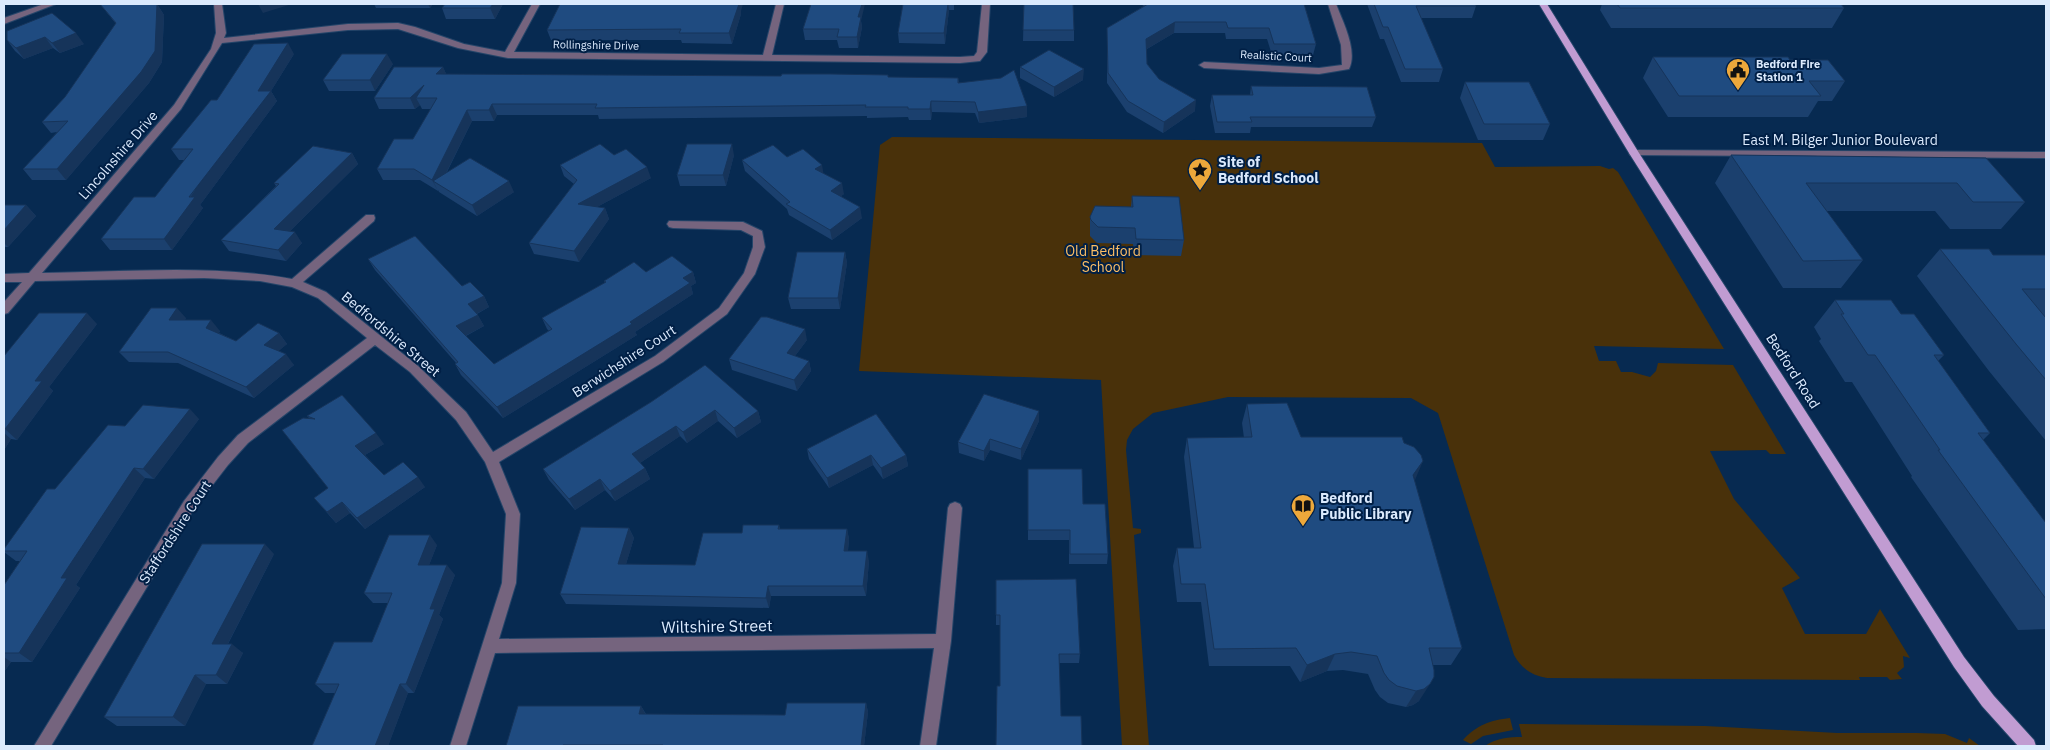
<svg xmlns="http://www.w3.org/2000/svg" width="2050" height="750" font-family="'IBM Plex Sans',sans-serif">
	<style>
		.green { fill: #49310a }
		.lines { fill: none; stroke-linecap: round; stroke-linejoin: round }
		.minor-casing { stroke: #254569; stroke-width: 2 }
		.major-casing { stroke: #254569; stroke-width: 2 }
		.minor { fill: #75647e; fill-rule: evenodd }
		.major { fill: #c19cd2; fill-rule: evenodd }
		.wall { fill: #1b406e }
		.shaded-wall { fill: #16345a }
		.building { fill: #1f4b80; stroke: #16345a }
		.labels { text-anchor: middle; stroke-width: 4; stroke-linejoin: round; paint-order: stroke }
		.far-street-label { font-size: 11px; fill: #dbeafd; stroke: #001f45 }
		.far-poi-label { font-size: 11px; font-weight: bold; fill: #dbeafd; stroke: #001f45; text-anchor: start }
		.street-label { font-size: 14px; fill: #dbeafd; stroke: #001f45 }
		.poi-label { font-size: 14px; font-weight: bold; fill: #dbeafd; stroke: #001f45; text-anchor: start }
		.park-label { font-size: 14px; fill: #fdbf65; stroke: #001f45 }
		.near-street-label { font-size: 16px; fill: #dbeafd; stroke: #001f45 }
	</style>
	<rect width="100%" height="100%" fill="#072a51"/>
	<g class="green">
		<path d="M892 137 1482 143 1495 167 1600 166 1609 169 1613 168 1618 172 1724 349 1594 346 1599 361H1616L1621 372H1632L1650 377 1656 371 1658 363 1733 365 1786 454H1770L1766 450 1710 451 1734 499 1800 578 1782 588 1805 634H1866L1880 609 1910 658 1903 656 1904 667 1897 673 1902 679 1890 680 1887 677H1859L1860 680 1547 678C1532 676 1521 668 1514 655L1438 413 1411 398 1228 397 1153 413 1133 429 1127 440 1126 450 1133 528 1141 529V533L1134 535 1149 746H1122L1101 380 859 371 880 145Z"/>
		<path d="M1510 718 1513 730 1483 736 1471 744 1463 740C1477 725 1490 720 1510 718Z"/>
		<path d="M1519 724 1705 726 1837 733H1917L1945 734 1967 743 1969 738 1980 746H1485C1496 738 1509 737 1522 737Z"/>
	</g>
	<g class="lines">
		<g class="minor-casing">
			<g id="minor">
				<path d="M44 4H56L4 24V18Z"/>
				<path d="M214 4H222L226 33 224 38 348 24 398 23 415 27 464 44 505 52 532 4H540L514 52 763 55 776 4H784L772 55 960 57 974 56 977 52 982 4H990L987 52 980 61 960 63 508 58 458 48 398 29 348 30 222 43 181 109 42 273C125 272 210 264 292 279L366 215H374L375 218 374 221 303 282 326 292 418 366 466 412 493 452 655 356 719 308 744 273 753 247V236L741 230 673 228 669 227 667 224 669 221 743 222 762 231 765 247 755 274 727 314 663 362 499 462 520 514 516 583 499 639 936 634 948 508 950 504 955 502 960 504 962 508 951 641 936 746H920L934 648 495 653 466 746H450L502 583 506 514 485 462 456 420 410 372 375 345 248 443 228 465 194 509 51 746H34L184 501 218 457 238 435 367 338 318 298 292 287 260 281 204 278 35 281 8 313 4 314V302L22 282H4V274L29 273 174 105 211 49 216 33Z"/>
				<path d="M1328 4H1336C1343 22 1358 51 1349 69L1319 74 1204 68 1199 65 1204 62 1319 68 1342 65 1341 45Z"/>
				<path d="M1634 150 2046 152V158L1630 155 1629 153Z"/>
			</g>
		</g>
		<g class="major-casing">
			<path id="major" d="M1539 4H1547L1639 153 1964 657 1994 696 2034 740 2036 746H2018L1982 706 1954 667 1629 153Z"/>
		</g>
		<use href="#minor" class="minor"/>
		<use href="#major" class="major"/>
	</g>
	<g class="wall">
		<path d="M100 4H157L164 15 162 62 149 83 66 180H32L23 169 57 132 51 133 42 122 65 97 116 24Z"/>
		<path d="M349 4H433L430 8H376L374 4Z"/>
		<path d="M445 4H503L495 19H446L442 8Z"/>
		<path d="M903 4H954V10H949L945 44 899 43 898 33Z"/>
		<path d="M1024 4 1074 30V41H1023Z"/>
		<path d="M1140 4H1304L1316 44 1313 55H1272L1267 39H1226L1225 33H1174L1147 49V64L1159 79 1195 111 1163 133 1127 112 1107 83V28L1144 6Z"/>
		<path d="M1367 4H1475L1476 6 1472 18H1421L1443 69 1439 82H1401L1384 39H1380Z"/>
		<path d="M1602 4H1841L1844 8 1832 28H1611L1600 10Z"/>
		<path d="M741 11V14L732 44 682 43 681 40H551L547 30Z"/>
		<path d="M861 21 862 27 858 48H839L837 40H805L803 29Z"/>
		<path d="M7 31 84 44 60 53 53 48 24 59 15 51 7 40Z"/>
		<path d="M294 54 271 91 277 101 200 205 203 208 172 250H110L101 239 155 197 185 160H179L171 149 217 100Z"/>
		<path d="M1653 57 1790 60 1845 81 1832 101H1818L1808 117H1668L1643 78Z"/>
		<path d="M393 64 375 91H329L323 80Z"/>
		<path d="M443 67 446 74 958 78 959 83 1027 106V117L979 123 975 113 932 112 931 120H909L908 117 867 118V116L599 119 598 115H497L494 121H472L447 172 514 192 477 216 439 192 438 190V191L420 180H383L377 169 413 139 431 109H422L420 105 415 109H379L374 98Z"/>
		<path d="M1020 67 1083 80 1054 97 1020 78Z"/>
		<path d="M1465 82 1550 124 1543 140H1478L1460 98Z"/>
		<path d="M1251 86 1376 117 1372 127H1251L1250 133H1215L1210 106 1212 95H1250Z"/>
		<path d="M352 153 358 164 290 231 302 243 286 261 229 251 221 240 276 186 274 183Z"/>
		<path d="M614 155 651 178 597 207 605 208 609 219 579 262 534 254 529 243 574 184 564 176 560 165Z"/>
		<path d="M734 155 726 186H680L677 175Z"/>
		<path d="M1731 155 1986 158 2025 202 2001 229H1950L1935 211H1826L1863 260 1841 288H1783L1715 183Z"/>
		<path d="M787 157 823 173 844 194 841 196 862 218 832 240 789 215 787 209 745 171 742 160Z"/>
		<path d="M1132 196 1184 240 1181 256 1134 255 1133 244 1097 243 1090 236V217L1131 207Z"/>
		<path d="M4 205H26L36 216 8 247H4Z"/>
		<path d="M1940 249 1993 255H2046V316H2045L2046 318V441L1989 371 1917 276Z"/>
		<path d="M845 252 847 263 840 309H791L788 298Z"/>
		<path d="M368 259 462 286 484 296 489 307 477 314 484 326 466 336 494 364 549 331 547 329 542 318 605 283 604 281 646 272H693L696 283 691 286 693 294 635 332 637 335 503 418 461 375 455 364 456 363 375 270Z"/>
		<path d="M1835 300 1901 314 1944 355 1938 361 1990 433 1983 440 2046 523V629L2018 630 1911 477 1912 476 1852 382H1845L1819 341 1821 339 1814 327Z"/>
		<path d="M186 318 185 320 220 331 219 333 236 341 279 333 287 344 278 351 294 365 254 398 178 363 129 362 119 352Z"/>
		<path d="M97 324 49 387 53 391 17 440 11 439 4 450V356Z"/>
		<path d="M807 340 795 356 809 361 811 371 797 391 732 370 729 359Z"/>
		<path d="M651 402 758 411 761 422 737 438 718 421 687 443 680 436 640 463 645 468 650 479 615 501 605 490 575 510 549 480 543 469Z"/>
		<path d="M1247 404 1301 437 1414 481 1462 648 1451 665H1433L1419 701 1413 705 1406 707 1388 703 1380 697 1375 690 1368 674 1343 670 1327 671 1300 682 1290 666H1209L1201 602H1177L1173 566 1177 548H1194L1184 457 1187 438H1244L1242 423Z"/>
		<path d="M1039 411V421L1021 460 990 450 984 461 959 453 958 442Z"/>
		<path d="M307 416 384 444 365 455 384 475 425 487 365 529 350 513 336 523 314 498 328 488 310 419Z"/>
		<path d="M199 419 154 479 145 478 76 585 80 588 32 662H11L4 672V585L20 561H16L4 552V549L55 489 125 426Z"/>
		<path d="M807 449 906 455 908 466 883 479 873 465 829 488 809 459Z"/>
		<path d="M1028 469 1083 504 1108 554 1107 564H1069V540H1028Z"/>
		<path d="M779 525 780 529H847L849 539 848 551 869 561 866 596H771L769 608 566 604 560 594 629 528 634 538 626 564 695 565 742 533Z"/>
		<path d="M437 545 429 565 455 575 439 615 443 619 414 693H408L388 746H312L335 693H325L315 684 372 642 388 603H373L364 593Z"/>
		<path d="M274 554 228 644 243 653 227 684H206L185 726H117L104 717Z"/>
		<path d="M996 580 1080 654 1079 663H1059L1061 716 1000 686V625H996Z"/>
		<path d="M866 703 868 712 864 746H506L641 706 646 714 785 715Z"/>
	</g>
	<g class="shaded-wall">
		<path d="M157 4 164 15 162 62 149 83 66 180 57 169Z"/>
		<path d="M258 4H292L263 13Z"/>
		<path d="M428 4H433L430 8Z"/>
		<path d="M493 4H503L495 19 490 8Z"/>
		<path d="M737 4H743L741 11V14L732 44 729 33Z"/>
		<path d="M862 4H865L861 21 862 27 858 48 857 37 858 17Z"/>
		<path d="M948 4 949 10 945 44 944 33Z"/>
		<path d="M1175 22 1174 33 1145 50 1146 39Z"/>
		<path d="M76 33 84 44 60 53 52 43Z"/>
		<path d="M45 37 53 48 24 59 16 48Z"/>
		<path d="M288 43 294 54 271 91 277 101 200 205 203 208 172 250 164 239Z"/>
		<path d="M387 54 393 64 375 91 370 80Z"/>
		<path d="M443 67 448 78 436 74Z"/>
		<path d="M1084 69 1083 80 1054 97V87Z"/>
		<path d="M424 85 416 98 420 105 415 109 410 98Z"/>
		<path d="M1196 100 1195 111 1163 133 1164 122Z"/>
		<path d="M931 101 932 112 931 120 930 109Z"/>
		<path d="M492 104 497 115 494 121 489 110Z"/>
		<path d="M1027 106V117L979 123 978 112Z"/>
		<path d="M467 110 472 121 440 185 433 181 438 191 432 180Z"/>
		<path d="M732 144 734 155 726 186 723 175Z"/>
		<path d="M352 153 358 164 281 240 274 229Z"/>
		<path d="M822 165 824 176 815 169Z"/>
		<path d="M647 167 651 178 582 215 578 204Z"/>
		<path d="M509 181 514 192 477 216 472 205Z"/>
		<path d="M842 183 844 194 833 202 831 191Z"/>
		<path d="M26 205 36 216 8 247 4 243V230Z"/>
		<path d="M860 207 862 218 832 240 830 230Z"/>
		<path d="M605 208 609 219 579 262 574 251Z"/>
		<path d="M295 232 302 243 286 261 278 250Z"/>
		<path d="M845 252 847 263 840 309 838 298Z"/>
		<path d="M693 272 696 283 691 286 693 294 635 332 637 335 503 418 497 407 630 322 683 278Z"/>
		<path d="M484 296 489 307 474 315 468 304Z"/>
		<path d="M177 308 186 318 178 331 169 320Z"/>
		<path d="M87 313 97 324 49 387 53 391 17 440 5 429 35 381Z"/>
		<path d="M478 315 484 326 463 337 456 326Z"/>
		<path d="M211 320 220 331 215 339 206 328Z"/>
		<path d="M805 329 807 340 789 364 787 353Z"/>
		<path d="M279 333 287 344 273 356 264 345Z"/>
		<path d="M286 354 294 365 254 398 246 387Z"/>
		<path d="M809 361 811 371 797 391 794 380Z"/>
		<path d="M190 409 199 419 154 479 143 469Z"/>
		<path d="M715 410 718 421 687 443 683 432Z"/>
		<path d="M758 411 761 422 737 438 734 428Z"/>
		<path d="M1039 411V421L1021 460V449Z"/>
		<path d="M676 426 680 436 637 465 632 454Z"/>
		<path d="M4 433 11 439 4 450Z"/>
		<path d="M376 433 384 444 363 456 355 446Z"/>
		<path d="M990 439V450L984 461V451Z"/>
		<path d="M871 455 873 465 829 488 827 478Z"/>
		<path d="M906 455 908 466 883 479 881 468Z"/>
		<path d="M1423 461 1415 480 1413 475Z"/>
		<path d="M134 468 145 478 76 585 80 588 32 662 19 653 61 578Z"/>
		<path d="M645 468 650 479 615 501 610 491Z"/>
		<path d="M418 477 425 487 365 529 357 518Z"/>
		<path d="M600 479 605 490 575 510 569 499Z"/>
		<path d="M342 502 350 513 336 523 327 512Z"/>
		<path d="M629 528 634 538 623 574 618 564Z"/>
		<path d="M847 529 849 539 847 561 844 551Z"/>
		<path d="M430 535 437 545 425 575 418 565Z"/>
		<path d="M265 544 274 554 223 653 212 644Z"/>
		<path d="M867 551 869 561 866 596 863 586Z"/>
		<path d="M447 565 455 575 439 615 443 619 414 693 406 684 430 609Z"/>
		<path d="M768 586 771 596 769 608 766 598Z"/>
		<path d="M232 644 243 653 227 684 216 675Z"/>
		<path d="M1335 654 1327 671 1300 682 1307 665Z"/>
		<path d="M4 657 11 662 4 672Z"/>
		<path d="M195 675 206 684 185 726 173 717Z"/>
		<path d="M400 684 408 693 388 746H375Z"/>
		<path d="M1430 684 1419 701 1413 705 1406 707 1416 691Z"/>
		<path d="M866 703 868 712 864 746H861Z"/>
		<path d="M641 706 646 715 639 714Z"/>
	</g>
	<g class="building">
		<path d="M100 4H157L155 51 141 72 57 169H23L68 121 42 122 65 97 116 23Z"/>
		<path d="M445 4H493L490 8H442Z"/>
		<path d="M560 4H739L729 33H679L681 29 547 30Z"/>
		<path d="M811 4H862L858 17H861L857 37H837L839 29H803Z"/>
		<path d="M903 4H948L944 33H898Z"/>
		<path d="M1024 4H1073L1074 30H1023Z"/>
		<path d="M1148 4H1304L1316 44H1274L1269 28H1228L1226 22H1175L1146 39 1147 64 1159 79 1196 100 1164 122 1128 101 1108 73 1107 28Z"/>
		<path d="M1374 4H1475L1476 6H1416L1443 69H1405L1388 27H1383Z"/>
		<path d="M1617 4H1841L1844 8H1620Z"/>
		<path d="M52 13 76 33 52 43 45 37 16 48 7 40V31Z"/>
		<path d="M288 43 258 91H271L189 197H195L164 239H101L134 197H155L193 149H171L211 100H217L254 44Z"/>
		<path d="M1049 50 1084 69 1054 87 1020 67Z"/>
		<path d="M342 54H387L370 80H323Z"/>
		<path d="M1653 57H1788L1790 60H1828L1845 81H1809L1821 96H1679Z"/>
		<path d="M394 67H443L436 74 781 76 782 74H831L888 75V77L958 78V83L1001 78 1014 70 1027 106 978 112 975 102 931 101 930 109H908V107H865L866 105 595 108 597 104H492L489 110H467L432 180 414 169H377L394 139H413L437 98H416L424 85 410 98H374Z"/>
		<path d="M1465 82H1529L1550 124H1484Z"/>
		<path d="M1251 86 1367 87 1376 117H1250L1252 122H1217L1212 95H1253Z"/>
		<path d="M600 144 614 155 626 149 647 167 578 204 605 208 574 251 529 243 577 180 560 165Z"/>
		<path d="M687 144H732L723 175H677Z"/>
		<path d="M773 145 787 157 803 149 822 165 815 169 842 183 831 191 860 207 830 230 786 204 790 202 742 160Z"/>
		<path d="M313 146 352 153 274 229 295 232 278 250 221 240 279 184 274 183Z"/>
		<path d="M1731 155 1986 158 2025 202H1973L1957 183H1806L1863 260 1803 261Z"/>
		<path d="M470 158 509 181 472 205 433 181Z"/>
		<path d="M1132 196 1179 197 1184 240 1136 239 1135 228 1098 227 1091 220 1090 217 1095 206 1133 207Z"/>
		<path d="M4 205H26L4 230Z"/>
		<path d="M415 236 462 286 470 282 484 296 468 304 478 315 456 326 494 364 552 329 542 318 606 282 604 281 634 262 646 272 672 256 693 272 683 278 690 283 630 322 632 324 497 407 455 364 458 362 368 259Z"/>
		<path d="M1940 249H1989L1993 255H2046V289H2022L2046 318V380L2016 344Z"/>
		<path d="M797 252H845L838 298H788Z"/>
		<path d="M1835 300H1891L1901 314H1914L1944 355H1934L1990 433H1978L2046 523V599L1938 450H1940L1875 355H1868L1841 314H1844Z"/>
		<path d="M151 308H177L169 320H211L206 328 236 341 258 323 279 333 264 345 286 354 246 387 168 352H119Z"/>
		<path d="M39 313H87L35 381H42L5 429H4V356Z"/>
		<path d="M761 317H767L805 329 787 353 809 361 794 380 729 359Z"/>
		<path d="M705 365 758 411 734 428 715 410 683 432 676 426 632 454 645 468 610 491 600 479 569 499 543 469 651 402Z"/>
		<path d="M984 394 1039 411 1021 449 990 439 984 451 958 442Z"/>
		<path d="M342 395 376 433 355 446 384 475 403 462 418 477 357 518 342 502 327 512 314 498 328 488 282 430 303 418 315 419 307 416Z"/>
		<path d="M1287 403 1301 437H1402L1404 443 1414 447 1421 455 1423 461 1413 475 1462 648H1429L1434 670V677L1430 684 1424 689 1416 691 1397 686 1389 680 1384 673 1377 656 1351 652 1335 654 1307 665 1296 648 1214 649 1205 584H1181L1177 548H1201L1187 438 1252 437 1247 404Z"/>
		<path d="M143 405 190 409 143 469 134 468 61 578H67L19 653H4V585L27 551H4V549L47 489H55L108 425 125 426Z"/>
		<path d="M876 414 906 455 881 468 871 455 827 478 807 449Z"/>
		<path d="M1028 469H1082L1083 504H1105L1108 554H1070V530H1028Z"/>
		<path d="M743 525H779L778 529H847L844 551H867L863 586H768L766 598 560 594 581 527 629 528 618 564 695 565 703 533H742Z"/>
		<path d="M389 535H430L418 565H447L430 609H435L406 684H400L375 746H312L339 684H315L334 642H372L392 593H364Z"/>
		<path d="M202 544H265L212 644H232L216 675H195L173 717H104Z"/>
		<path d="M1076 579 1080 654H1059L1061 716H1081L1082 746H996L997 686H1000V615H996V580Z"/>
		<path d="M787 703H866L861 746H663V745H563V746H506L518 706H641L639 714 785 715Z"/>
	</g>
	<defs>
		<g id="civic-pin" transform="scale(1.25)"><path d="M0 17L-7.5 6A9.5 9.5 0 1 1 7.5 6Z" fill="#eda83b" stroke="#001f45"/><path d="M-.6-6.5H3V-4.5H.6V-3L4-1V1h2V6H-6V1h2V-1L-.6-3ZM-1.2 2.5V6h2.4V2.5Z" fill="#111"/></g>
		<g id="sight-pin" transform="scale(1.25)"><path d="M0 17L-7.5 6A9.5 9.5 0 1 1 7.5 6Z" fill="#eda83b" stroke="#001f45"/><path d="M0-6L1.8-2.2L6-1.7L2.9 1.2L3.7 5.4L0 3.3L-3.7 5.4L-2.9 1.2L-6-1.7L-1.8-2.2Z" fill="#111"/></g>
		<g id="library-pin" transform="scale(1.25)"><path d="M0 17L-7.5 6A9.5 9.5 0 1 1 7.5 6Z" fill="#eda83b" stroke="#001f45"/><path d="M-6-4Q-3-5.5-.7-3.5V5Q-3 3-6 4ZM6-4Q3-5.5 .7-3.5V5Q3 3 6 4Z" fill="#111"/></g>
	</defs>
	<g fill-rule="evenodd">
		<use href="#civic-pin" x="1738" y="70"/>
		<use href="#sight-pin" x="1200" y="170"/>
		<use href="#library-pin" x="1303" y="506"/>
	</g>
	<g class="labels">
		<g class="far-street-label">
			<text transform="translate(596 45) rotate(1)" y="4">Rollingshire Drive</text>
			<text transform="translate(1276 56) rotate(3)" y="4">Realistic Court</text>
		</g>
		<g class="far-poi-label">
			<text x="1756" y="68">Bedford Fire<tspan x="1756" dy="13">Station 1</tspan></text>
		</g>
		<g class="street-label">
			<text x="1840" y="145">East M. Bilger Junior Boulevard</text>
			<text transform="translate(118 155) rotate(-49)" y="5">Lincolnshire Drive</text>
			<text transform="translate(391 334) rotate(40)" y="5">Bedfordshire Street</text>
			<text transform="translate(624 361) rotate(-33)" y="5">Berwichshire Court</text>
			<text transform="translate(1793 371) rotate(57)" y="5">Bedford Road</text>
			<text transform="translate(175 532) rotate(-57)" y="5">Staffordshire Court</text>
		</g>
		<g class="poi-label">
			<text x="1218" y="167">Site of<tspan x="1218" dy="16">Bedford School</tspan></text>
			<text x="1320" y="503">Bedford<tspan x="1320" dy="16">Public Library</tspan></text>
		</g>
		<g class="park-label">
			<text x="1103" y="256">Old Bedford<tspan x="1103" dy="16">School</tspan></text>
		</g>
		<g class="near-street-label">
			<text transform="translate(717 626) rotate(-1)" y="6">Wiltshire Street</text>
		</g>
	</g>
	<rect width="2050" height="750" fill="none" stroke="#dbeafd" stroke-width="10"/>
</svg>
